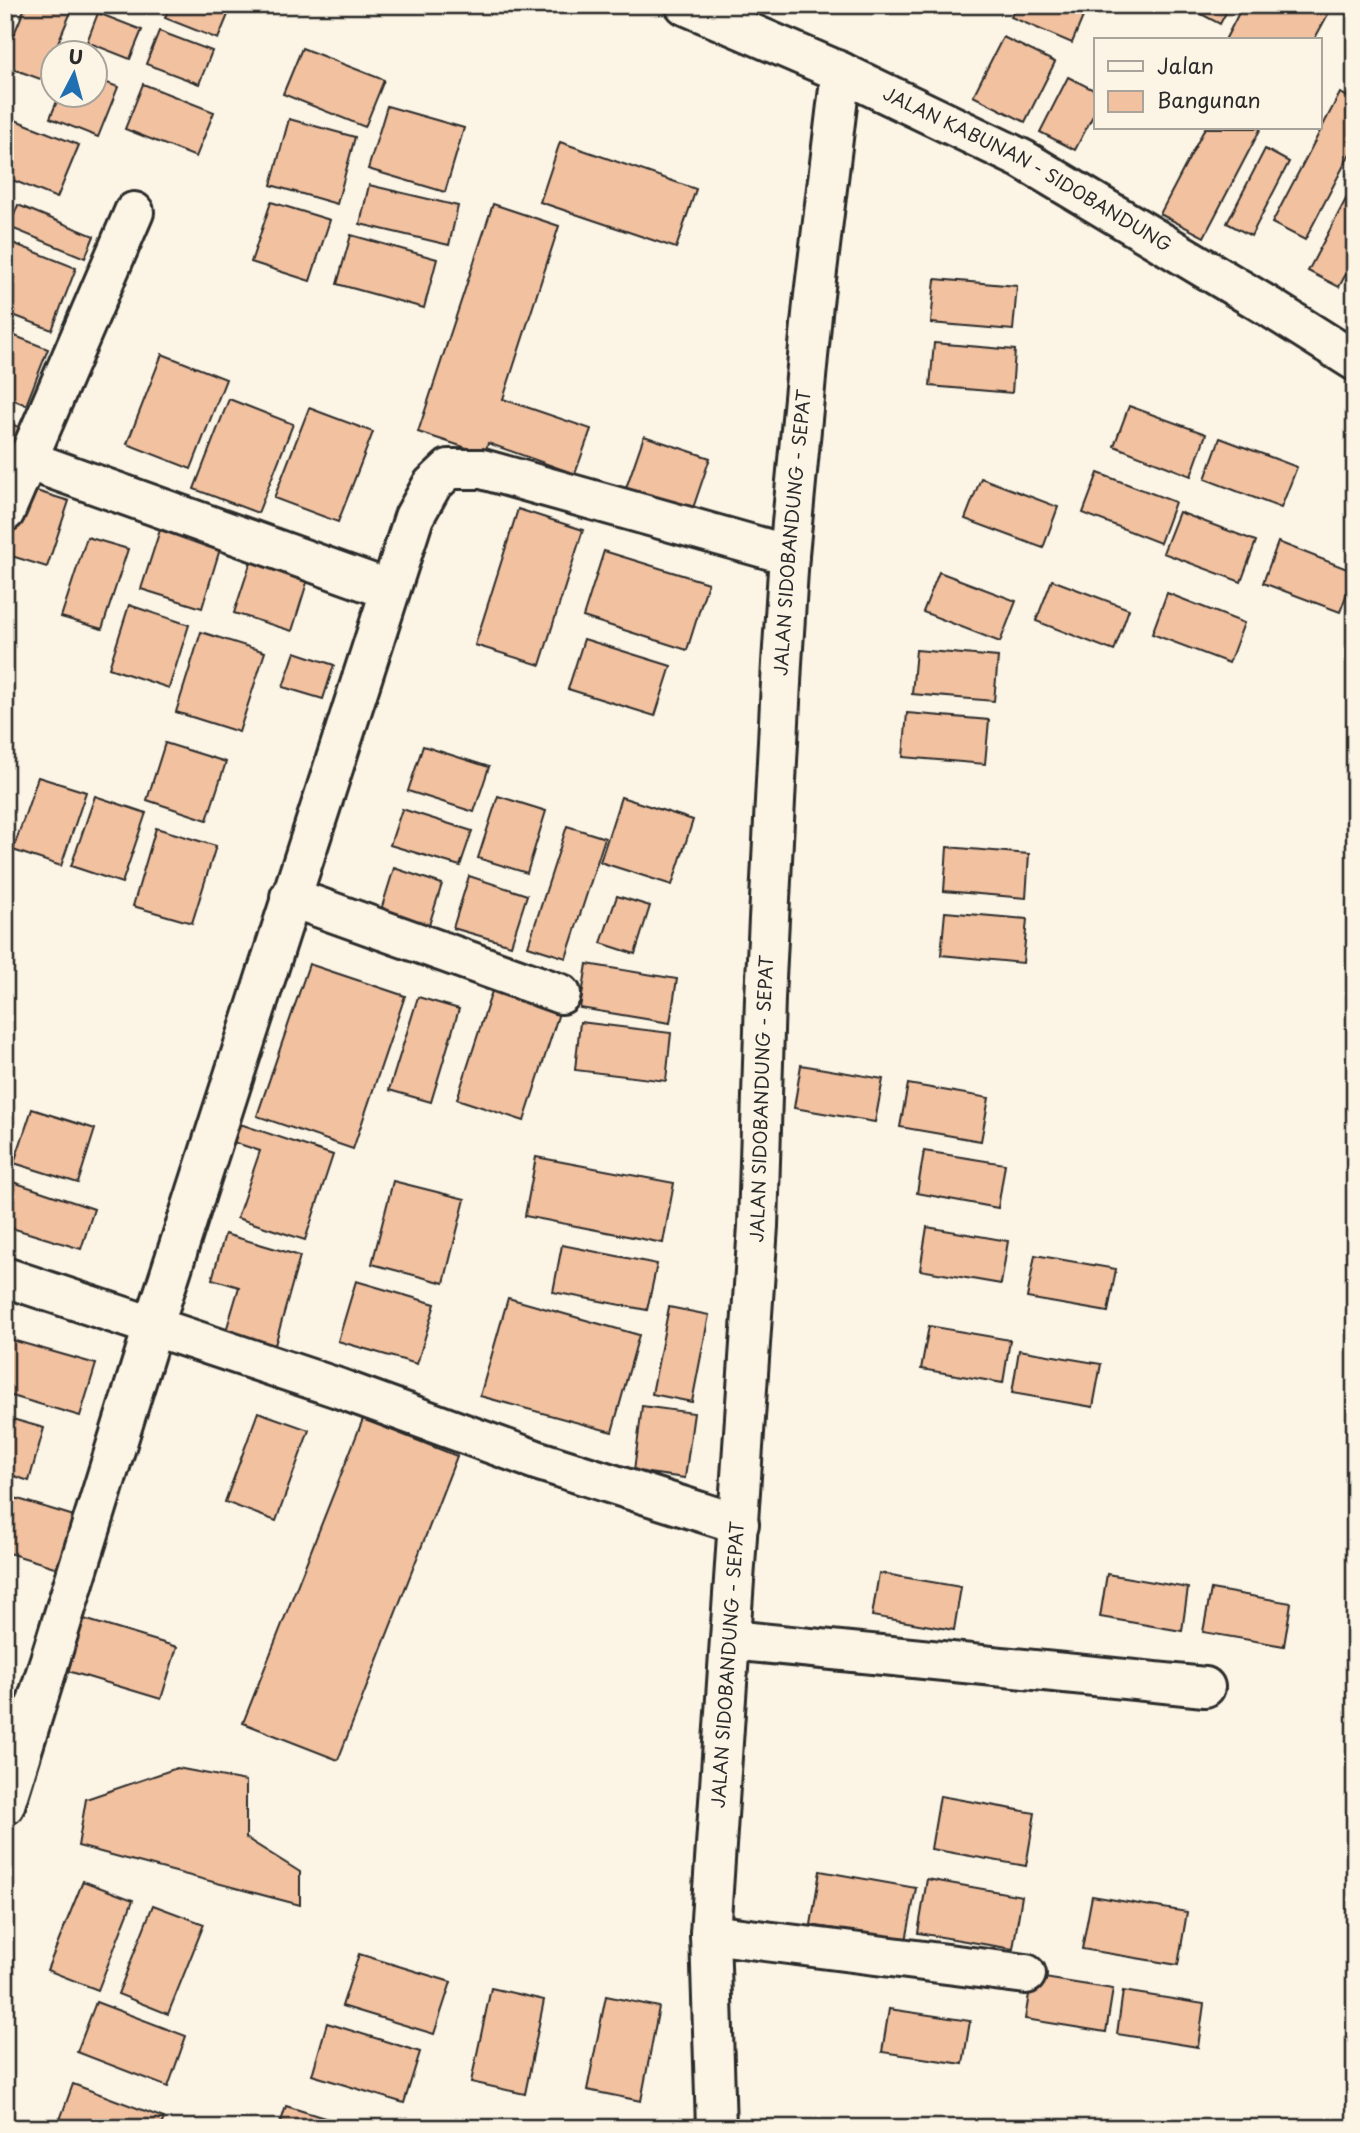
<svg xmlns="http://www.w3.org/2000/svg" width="1360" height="2133" font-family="'Playpen Sans',sans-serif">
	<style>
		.building { fill: #f1c1a0; stroke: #2b2b2b; stroke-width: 2 }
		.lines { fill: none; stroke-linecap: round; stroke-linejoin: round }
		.minor-casing { stroke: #2b2b2b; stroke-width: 44 }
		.tertiary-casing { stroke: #2b2b2b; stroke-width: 44 }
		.minor { stroke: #fcf5e5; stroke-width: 38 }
		.tertiary { stroke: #fcf5e5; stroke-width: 38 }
		.labels { text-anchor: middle; stroke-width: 5; stroke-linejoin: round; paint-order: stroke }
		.street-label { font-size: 18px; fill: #2b2b2b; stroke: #fcf5e5 }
	</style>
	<rect width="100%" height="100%" fill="#fcf5e5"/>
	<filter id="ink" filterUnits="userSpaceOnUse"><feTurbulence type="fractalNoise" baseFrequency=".0143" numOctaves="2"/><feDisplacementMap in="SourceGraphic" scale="14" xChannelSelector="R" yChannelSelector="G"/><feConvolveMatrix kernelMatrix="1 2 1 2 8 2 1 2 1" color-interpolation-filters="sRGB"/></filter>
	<g filter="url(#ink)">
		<g class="building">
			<path d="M26 5H74L54 52H52L43 80 5 66V56Z"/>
			<path d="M170 5H232L218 39 165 18Z"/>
			<path d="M1016 5H1088L1072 43 1011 17Z"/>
			<path d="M1184 5H1230L1220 24Z"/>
			<path d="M1243 5H1333L1314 40H1225Z"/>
			<path d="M98 13 142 30 130 59 87 42Z"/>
			<path d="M159 31 212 51 199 84 146 64Z"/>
			<path d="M1003 37 1055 62 1025 122 973 96Z"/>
			<path d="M302 48 384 80 365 127 283 94Z"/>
			<path d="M1068 77 1096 91V110L1075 150 1040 132Z"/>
			<path d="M94 78 118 87 98 137 50 118 60 94H94Z"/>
			<path d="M143 84 214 112 196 157 125 129Z"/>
			<path d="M1340 93 1355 100V144L1305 240 1272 223Z"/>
			<path d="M387 106 464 128 445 192 368 169Z"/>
			<path d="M5 116 79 145 57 198 5 177Z"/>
			<path d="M289 119 355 137 337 204 271 185Z"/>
			<path d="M1205 128H1261L1204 237 1160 214Z"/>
			<path d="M560 142 696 189 676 248 540 202Z"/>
			<path d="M1265 149 1289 162 1251 236 1227 223Z"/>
			<path d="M1355 182V257L1339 287 1308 271Z"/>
			<path d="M369 185 458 206 449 245 360 224Z"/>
			<path d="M271 202 330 220 310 281 251 262Z"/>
			<path d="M493 204 559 226 503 399 591 429 575 474 488 443 485 454 418 432Z"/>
			<path d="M18 205 94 236 85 258 9 227Z"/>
			<path d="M351 235 437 259 424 308 337 284Z"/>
			<path d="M5 240 76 268 52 330 5 312Z"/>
			<path d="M935 279 1017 286 1013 330 931 323Z"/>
			<path d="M5 332 48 349 26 405 5 396Z"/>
			<path d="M934 343 1015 350 1012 393 930 386Z"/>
			<path d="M162 354 226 379 191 469 127 444Z"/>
			<path d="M229 399 293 424 258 513 194 489Z"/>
			<path d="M1129 406 1206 434 1191 476 1114 446Z"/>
			<path d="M309 408 373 432 338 522 274 498Z"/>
			<path d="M5 422 19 427 8 455 5 454Z"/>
			<path d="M644 436 710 458 691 514 625 491Z"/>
			<path d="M1220 438 1297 467 1281 508 1205 479Z"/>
			<path d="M1098 473 1175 502 1160 543 1083 513Z"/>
			<path d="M981 478 1058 507 1043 548 965 519Z"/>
			<path d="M20 486 69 501 47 567 5 554V534Z"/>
			<path d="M518 509 583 530 540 665 475 645Z"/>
			<path d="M1179 512 1256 541 1241 582 1163 553Z"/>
			<path d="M160 530 220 549 202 608 141 589Z"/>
			<path d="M87 537 128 549 102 629 61 617Z"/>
			<path d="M1278 542 1355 572 1340 612 1263 583Z"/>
			<path d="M604 551 708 583 687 650 583 617Z"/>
			<path d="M252 558 309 576 292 631 234 613Z"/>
			<path d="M939 572 1016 601 1000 642 923 612Z"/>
			<path d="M1052 580 1129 609 1114 651 1036 621Z"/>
			<path d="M1167 593 1244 623 1229 663 1152 634Z"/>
			<path d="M129 605 189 625 169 688 109 668Z"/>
			<path d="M201 632 265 652 239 732 176 712Z"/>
			<path d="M584 639 671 666 655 716 568 689Z"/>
			<path d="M916 650 998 657 994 701 912 694Z"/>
			<path d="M295 652 334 665 323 699 283 687Z"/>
			<path d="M907 713 989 720 985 764 903 757Z"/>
			<path d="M165 743 226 762 207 820 147 800Z"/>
			<path d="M423 746 489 767 474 812 408 791Z"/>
			<path d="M38 777 86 792 61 866 13 850Z"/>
			<path d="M95 796 146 813 122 883 71 866Z"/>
			<path d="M498 796 546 811 527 873 478 858Z"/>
			<path d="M621 797 693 820 672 885 600 862Z"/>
			<path d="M402 809 472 831 460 866 390 845Z"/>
			<path d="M567 826 605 838 566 958 528 946Z"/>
			<path d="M156 828 216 846 192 923 133 906Z"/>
			<path d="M947 847 1029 854 1026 898 944 891Z"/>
			<path d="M394 868 442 884 429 925 381 910Z"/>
			<path d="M469 876 527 895 511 945 453 928Z"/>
			<path d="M617 896 650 906 635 954 601 943Z"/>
			<path d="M945 912 1027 919 1023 963 941 955Z"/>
			<path d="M309 964 405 996 353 1149 257 1116Z"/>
			<path d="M587 964 677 979 670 1023 580 1008Z"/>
			<path d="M493 988 560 1010 524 1121 457 1099Z"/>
			<path d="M418 997 459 1009 431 1102 389 1090Z"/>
			<path d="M580 1022 671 1033 666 1081 575 1070Z"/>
			<path d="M801 1065 883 1079 875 1122 794 1108Z"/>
			<path d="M908 1084 989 1098 981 1141 900 1127Z"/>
			<path d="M32 1109 95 1129 78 1183 14 1163Z"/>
			<path d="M237 1123 333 1155 305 1240 237 1218 260 1151 230 1141Z"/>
			<path d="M924 1151 1005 1164 998 1208 917 1193Z"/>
			<path d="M536 1157 674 1183 663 1243 525 1216Z"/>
			<path d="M7 1180 94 1209 81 1249 5 1226Z"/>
			<path d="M393 1181 465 1199 444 1283 372 1264Z"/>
			<path d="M927 1227 1008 1241 1001 1284 920 1270Z"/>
			<path d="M225 1234 300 1256 275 1345 226 1331 239 1287 212 1279Z"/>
			<path d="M562 1245 657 1264 647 1310 553 1292Z"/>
			<path d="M1035 1255 1116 1269 1108 1312 1027 1298Z"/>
			<path d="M356 1281 435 1304 417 1364 338 1341Z"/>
			<path d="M508 1298 639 1335 612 1432 480 1396Z"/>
			<path d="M669 1307 709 1315 692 1402 652 1394Z"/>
			<path d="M929 1326 1010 1340 1003 1383 921 1369Z"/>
			<path d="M5 1338 96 1364 80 1416 5 1394Z"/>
			<path d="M1019 1350 1101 1364 1093 1407 1012 1393Z"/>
			<path d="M642 1406 694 1413 685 1478 634 1471Z"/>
			<path d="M258 1412 309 1430 276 1521 225 1502Z"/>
			<path d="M5 1417 44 1428 29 1481 5 1473Z"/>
			<path d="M363 1419 457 1456 338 1760 243 1723Z"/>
			<path d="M5 1495 87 1520 71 1572 5 1552Z"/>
			<path d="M879 1573 961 1587 954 1630 872 1616Z"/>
			<path d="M1107 1574 1188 1588 1182 1631 1100 1617Z"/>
			<path d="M1211 1589 1291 1603 1284 1646 1203 1632Z"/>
			<path d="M84 1619 177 1647 161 1699 68 1671Z"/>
			<path d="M177 1768 246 1781V1838L300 1872V1905L78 1846 86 1799Z"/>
			<path d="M940 1796 1035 1813 1026 1866 931 1849Z"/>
			<path d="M820 1871 916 1888 906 1941 811 1925Z"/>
			<path d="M927 1879 1022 1896 1013 1949 918 1933Z"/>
			<path d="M83 1881 133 1900 98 1990 47 1970Z"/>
			<path d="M1092 1896 1187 1912 1178 1965 1082 1949Z"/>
			<path d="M153 1905 204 1924 168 2014 118 1994Z"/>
			<path d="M359 1954 451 1982 434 2034 342 2006Z"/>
			<path d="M1032 1976 1113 1989 1106 2032 1025 2019Z"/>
			<path d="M491 1988 544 2000 525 2094 471 2082Z"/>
			<path d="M1123 1991 1204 2004 1198 2047 1117 2034Z"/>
			<path d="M606 1996 659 2007 641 2101 587 2090Z"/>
			<path d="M96 2002 186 2036 168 2087 77 2052Z"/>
			<path d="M889 2009 970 2021 963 2064 882 2052Z"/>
			<path d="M327 2023 420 2052 404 2103 312 2075Z"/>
			<path d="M73 2084 164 2118 160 2128H57Z"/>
			<path d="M286 2106 357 2128H279Z"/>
		</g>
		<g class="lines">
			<g class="minor-casing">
				<g id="minor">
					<path d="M27 460 390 590"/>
					<path d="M5 512 134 212"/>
					<path d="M290 897 561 994"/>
					<path d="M5 1277 338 1388 539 1461 739 1524"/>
					<path d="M731 1640 1205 1687"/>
					<path d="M5 1805 153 1327 414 517 432 485 449 469H482L789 555"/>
					<path d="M710 1934 1026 1974"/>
				</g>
			</g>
			<g class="tertiary-casing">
				<g id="tertiary">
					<path id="s1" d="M685 5 841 72 1022 159 1271 308 1355 361"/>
					<path id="s2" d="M716 2128 710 1934 758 1226 765 998 782 663 789 555 813 304 841 72"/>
				</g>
			</g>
			<use href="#minor" class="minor"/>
			<use href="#tertiary" class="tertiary"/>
		</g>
	</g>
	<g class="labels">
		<g class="street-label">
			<text dy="6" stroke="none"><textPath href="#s1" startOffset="380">JALAN KABUNAN - SIDOBANDUNG</textPath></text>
			<text dy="6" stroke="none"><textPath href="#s2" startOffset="1598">JALAN SIDOBANDUNG - SEPAT</textPath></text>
			<text dy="6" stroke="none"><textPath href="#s2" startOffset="1031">JALAN SIDOBANDUNG - SEPAT</textPath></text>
			<text dy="6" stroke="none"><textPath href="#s2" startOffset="464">JALAN SIDOBANDUNG - SEPAT</textPath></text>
		</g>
	</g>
	<rect width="1360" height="2133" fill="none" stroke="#fcf5e5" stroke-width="28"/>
	<rect x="14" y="14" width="1332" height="2105" fill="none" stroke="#2b2b2b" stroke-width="2.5" filter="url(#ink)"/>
	<rect x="1094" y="38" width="228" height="91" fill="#fcf5e5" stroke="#a8a49b" stroke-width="2"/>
	<rect x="1108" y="61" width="35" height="10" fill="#fcf5e5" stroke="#a8a49b" stroke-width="2"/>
	<text x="1157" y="74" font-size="21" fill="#2b2b2b">Jalan</text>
	<rect x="1108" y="91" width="35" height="21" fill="#f1c1a0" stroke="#a8a49b" stroke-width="2"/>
	<text x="1157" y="108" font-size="21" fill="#2b2b2b">Bangunan</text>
	<g transform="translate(74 74) rotate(6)"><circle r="33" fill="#fcf5e5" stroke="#a8a49b" stroke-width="2"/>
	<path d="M0-5L12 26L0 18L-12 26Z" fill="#1f6fb2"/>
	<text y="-10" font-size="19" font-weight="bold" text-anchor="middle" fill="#2b2b2b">U</text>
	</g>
</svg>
